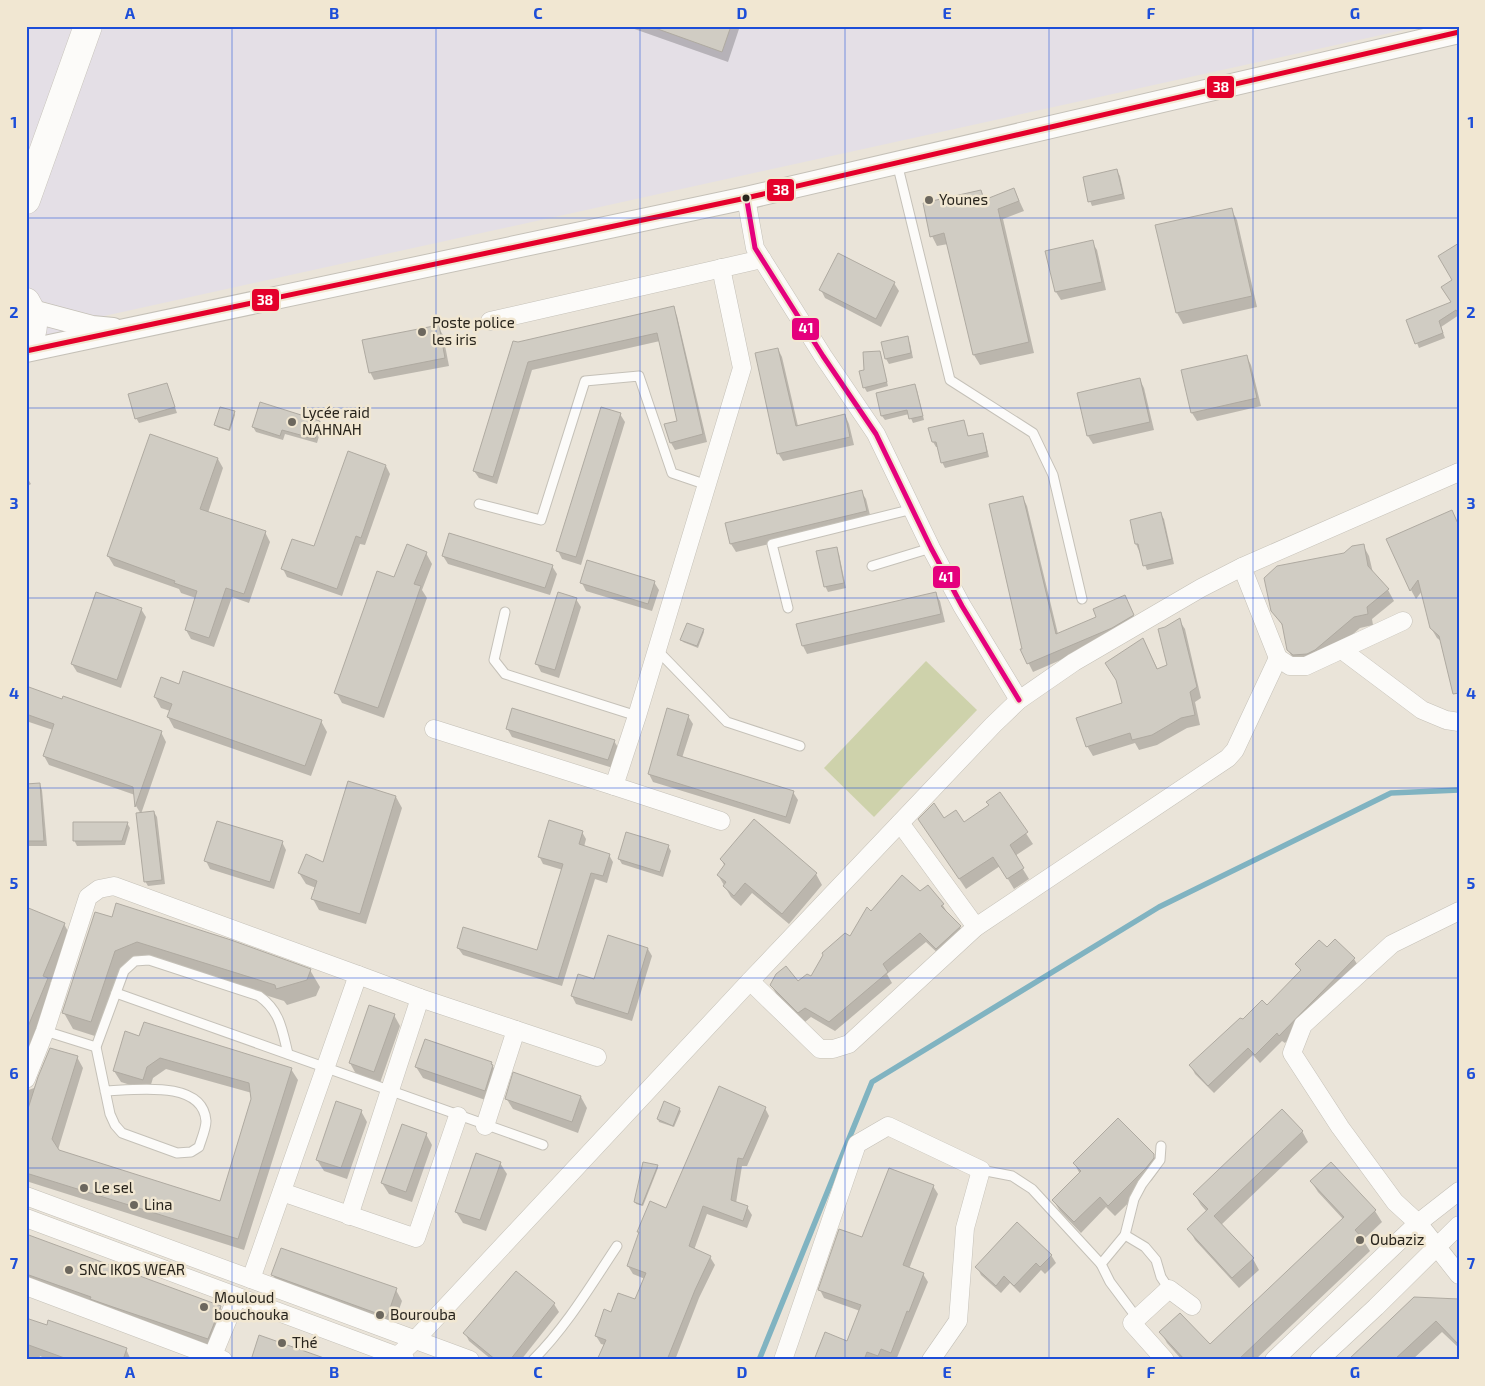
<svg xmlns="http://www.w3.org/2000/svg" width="1485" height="1386" font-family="'Exo 2',sans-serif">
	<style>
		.industrial { fill: #e4dfe6 }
		.green { fill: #ced2ab }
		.shadow { fill: #0003 }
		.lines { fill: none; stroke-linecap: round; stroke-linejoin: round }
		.stream { stroke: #80b3c1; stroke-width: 5.5 }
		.building { fill: #d0ccc3; stroke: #afaaa1 }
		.service-casing { stroke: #c5c1b8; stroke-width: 11 }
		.minor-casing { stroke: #c5c1b8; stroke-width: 19 }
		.tertiary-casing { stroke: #c5c1b8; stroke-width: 24 }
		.trunk-casing { stroke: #c5c1b8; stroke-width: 29 }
		.service { stroke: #fcfbf9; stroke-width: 9 }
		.minor { stroke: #fcfbf9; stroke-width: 18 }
		.tertiary { stroke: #fcfbf9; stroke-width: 22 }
		.trunk { stroke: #fcfbf9; stroke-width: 28 }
		.bus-1-casing { stroke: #f1e7d2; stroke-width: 9 }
		.bus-2-casing { stroke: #f1e7d2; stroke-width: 9 }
		.bus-1 { stroke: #e5007d; stroke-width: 5 }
		.bus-2 { stroke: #e4002b; stroke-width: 5 }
		.grid { fill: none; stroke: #1d4ed8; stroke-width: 1; stroke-opacity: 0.55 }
		.bus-dot { fill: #28241c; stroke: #f1e7d2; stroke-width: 2 }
		.poi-dot { fill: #6c675e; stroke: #f1e7d2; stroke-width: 2 }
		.labels { text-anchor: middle; stroke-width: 5; stroke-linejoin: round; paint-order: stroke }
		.poi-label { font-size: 15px; fill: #28241c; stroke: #f1e7d2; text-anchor: start }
		.line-badge { stroke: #f1e7d2; stroke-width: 2 }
		.badge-label { font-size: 14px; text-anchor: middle; font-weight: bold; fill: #fff }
		.neatline { fill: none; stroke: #1d4ed8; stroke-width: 2 }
		.grid-label { font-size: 16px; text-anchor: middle; font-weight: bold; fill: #1d4ed8 }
	</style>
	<rect width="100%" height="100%" fill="#eae4d9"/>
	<path class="industrial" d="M26 26H1422L86 320 26 366Z"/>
	<path class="green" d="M926 661 977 710 874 817 824 768Z"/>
	<g class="shadow">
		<path d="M626 26H740L728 62Z"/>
		<path d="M1117 171 1120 176 1125 199 1092 206 1090 201Z"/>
		<path d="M1014 189 1024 211 1003 219 1034 353 980 365 974 355 948 244 937 246 932 236 981 191 986 200Z"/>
		<path d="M1231 209 1237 220 1257 307 1183 324 1177 313Z"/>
		<path d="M1092 242 1097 250 1106 290 1061 300 1056 292 1047 252Z"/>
		<path d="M1459 245V315L1441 327 1445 338 1419 348 1417 343 1452 303Z"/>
		<path d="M894 283 899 291 881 327 825 298 821 290Z"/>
		<path d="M673 308 677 316 707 442 675 450 671 443 678 422 660 341 532 370 497 484 479 478 474 471 518 344Z"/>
		<path d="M438 327 443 335 449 366 374 380 370 372Z"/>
		<path d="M907 338 910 343 913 358 889 364 886 359Z"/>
		<path d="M778 349 782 357 798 426 845 415 849 424 854 445 783 461 778 453Z"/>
		<path d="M879 352 881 357 888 386 867 392 864 387 865 371Z"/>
		<path d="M1247 357 1251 365 1261 406 1197 421 1192 413 1183 371Z"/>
		<path d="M1140 380 1144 388 1154 430 1093 444 1088 436Z"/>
		<path d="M167 384 177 413 139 423 136 418Z"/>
		<path d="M915 386 917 390 924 420 913 423 909 414 885 420 882 416Z"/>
		<path d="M234 412 235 415 230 431 217 427 216 425Z"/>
		<path d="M620 414 625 422 581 565 562 559 558 551Z"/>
		<path d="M963 421 969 438 982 434 985 440 989 457 945 468 942 462 938 447H936L933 442 930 429Z"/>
		<path d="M319 422 322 426 317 443 285 434 283 440 256 432 253 427Z"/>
		<path d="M218 459 223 468 208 513 265 532 270 542 249 603 232 597 214 647 191 639 186 630 196 598 181 593 179 589 114 566 108 556Z"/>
		<path d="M386 466 390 474 365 545 360 544 342 596 287 577 283 569 315 548Z"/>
		<path d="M26 476 31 484 26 487Z"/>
		<path d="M861 491 866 499 871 519 736 552 731 544 726 524Z"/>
		<path d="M1023 498 1027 506 1058 634 1129 605 1137 624 1116 636 1033 672 1022 650Z"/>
		<path d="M1452 512 1459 525V680L1442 642 1437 638 1431 628 1422 591 1416 599 1411 590Z"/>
		<path d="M1161 514 1164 519 1174 564 1147 570 1136 544Z"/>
		<path d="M1363 545 1369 556 1373 573 1388 590 1394 601 1372 619 1373 625 1360 628 1322 661 1295 662 1288 650 1284 628 1272 610Z"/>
		<path d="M836 549 839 554 846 588 828 592 825 586Z"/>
		<path d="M426 553 432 564 422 590 427 598 384 718 342 703 336 692 394 578Z"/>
		<path d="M443 556 552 566 557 574 550 595 448 564Z"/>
		<path d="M654 582 659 590 652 611 586 591 582 583Z"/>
		<path d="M935 593 940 601 945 622 807 654 803 646 798 625Z"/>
		<path d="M576 599 581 607 559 678 541 672 537 664Z"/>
		<path d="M141 609 146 617 121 688 77 672 72 664Z"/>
		<path d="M1179 620 1185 629 1201 698 1195 702 1200 725 1187 728 1157 745 1139 750 1135 743 1093 756 1087 746 1123 704 1143 639 1158 670 1168 666Z"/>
		<path d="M703 630 704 632 698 648 683 642 682 640Z"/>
		<path d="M179 686 321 721 327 732 311 776 174 728 168 717 170 711 161 708 155 697Z"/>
		<path d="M26 688 161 732 166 742 141 814 136 806 135 795 49 765 44 756 53 730 26 721Z"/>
		<path d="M668 710 688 716 693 724 682 758 793 792 798 800 790 824 653 782 649 774Z"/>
		<path d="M507 728 614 741 619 749 613 768 512 737Z"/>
		<path d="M40 785 42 790 47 846H26V786Z"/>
		<path d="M1000 794 1033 844 1015 856 1029 879 1014 889 1000 866 966 889 926 830 944 819 964 824 990 806Z"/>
		<path d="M396 797 402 808 366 924 319 910 313 899 316 888 306 884 299 873 324 863Z"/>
		<path d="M154 812 157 817 165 884 148 886 145 881Z"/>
		<path d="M127 823 130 828 125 845 77 846 74 840Z"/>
		<path d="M582 832 586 839 584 847 609 855 613 862 607 883 595 879 562 986 463 955 458 948 538 951 563 870 543 864 539 856Z"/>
		<path d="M282 842 286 850 274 889 210 869 206 861Z"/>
		<path d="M668 846 671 851 663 877 622 864 619 859Z"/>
		<path d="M721 859 816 874 822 885 789 924 752 893 741 906 731 897 718 875 725 867Z"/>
		<path d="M920 893 942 904 949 915 960 927 966 936 943 958 926 942 887 974 892 983 835 1031 811 1017 805 1022 777 995 771 985 798 983 812 978 851 938 871 913Z"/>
		<path d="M26 908 64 924 70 935 50 984 53 990 26 1078Z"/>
		<path d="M96 913 310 970 320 987 316 996 287 1005 284 1001 147 958 124 967 101 1038 73 1029 64 1013Z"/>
		<path d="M648 949 652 956 632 1021 576 1004 572 996Z"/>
		<path d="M1354 959 1359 967 1285 1043 1282 1041 1260 1063 1253 1055 1214 1093 1195 1074 1191 1066 1243 1021 1267 1007 1301 972 1297 964Z"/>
		<path d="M394 1015 400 1026 380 1083 356 1074 350 1063Z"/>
		<path d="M140 1037 291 1069 298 1080 244 1250 26 1181V1091L34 1088 51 1049 77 1057 83 1068 58 1150 221 1203 253 1099 252 1093 166 1069 153 1078 149 1091 121 1082 114 1071Z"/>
		<path d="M491 1063 499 1077 491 1102 423 1078 416 1067Z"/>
		<path d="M581 1097 587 1108 578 1133 513 1109 506 1098Z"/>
		<path d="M765 1108 769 1116 747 1166H742L736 1203 747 1207 752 1215 747 1228 707 1214 694 1250 710 1257 715 1265 699 1298 675 1360H599L605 1345 601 1344 596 1336 612 1313 635 1300 645 1279 633 1274 628 1266 640 1234 638 1232 666 1209Z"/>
		<path d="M679 1109 681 1111 674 1127 659 1122 658 1119Z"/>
		<path d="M361 1111 367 1122 347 1179 324 1171 317 1160Z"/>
		<path d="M1302 1131 1308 1142 1221 1225 1253 1259 1259 1270 1239 1288 1195 1240 1189 1229 1207 1212 1201 1205 1194 1194Z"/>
		<path d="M426 1134 432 1145 412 1202 389 1194 382 1183Z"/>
		<path d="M1153 1155 1160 1166V1169L1152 1180 1115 1216 1106 1207 1081 1233 1060 1211 1053 1200 1080 1174 1074 1163Z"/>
		<path d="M500 1163 507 1174 486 1231 463 1223 456 1212Z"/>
		<path d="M1331 1163 1375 1211 1382 1222 1363 1240 1370 1251 1255 1360H1182L1167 1343 1161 1332 1210 1346 1343 1219 1318 1192 1311 1181Z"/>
		<path d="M657 1166 658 1168 643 1206 636 1204 635 1202Z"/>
		<path d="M933 1186 938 1194 909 1269 923 1274 928 1282 896 1360 886 1357 885 1360H815L848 1343 860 1311 824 1298 820 1290 862 1239Z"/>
		<path d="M26 1236 220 1307 225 1315 212 1347 26 1280Z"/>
		<path d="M1051 1255 1056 1263 1045 1274 1041 1270 1020 1293 1010 1283 1001 1293 981 1275 977 1267Z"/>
		<path d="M273 1275 396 1290 402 1301 393 1327 279 1286Z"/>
		<path d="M1459 1303V1348L1442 1332 1412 1360H1349Z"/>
		<path d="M554 1304 559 1312 521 1360H492L469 1341 465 1333Z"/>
		<path d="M26 1319 126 1349 131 1360H49L40 1356 39 1360H26Z"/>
	</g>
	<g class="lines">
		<path class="stream" d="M759 1360 872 1082 1159 907 1391 793 1459 790"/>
	</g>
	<g class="building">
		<path d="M655 26H731L722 52 655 28Z"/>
		<path d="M1117 169 1123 194 1088 202 1083 177Z"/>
		<path d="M1014 188 1019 201 998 209 1029 342 973 355 944 233 930 237 923 203 981 190 984 200Z"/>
		<path d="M1232 208 1252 296 1176 313 1155 225Z"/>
		<path d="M1093 240 1102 282 1055 292 1045 251Z"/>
		<path d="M1459 243V314L1456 310 1439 321 1443 333 1415 344 1406 320 1451 302 1441 287 1452 280 1438 256Z"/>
		<path d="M838 253 895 282 876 319 819 290Z"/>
		<path d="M674 306 703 434 670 443 664 424 677 421 657 333 528 362 493 477 473 471 513 341 518 342Z"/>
		<path d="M439 325 445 358 369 373 362 340Z"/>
		<path d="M908 336 911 353 885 359 881 342Z"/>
		<path d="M778 348 796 426 845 414 850 437 777 454 755 353Z"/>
		<path d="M880 351 887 382 863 388 859 371 864 370 863 352Z"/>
		<path d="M1247 355 1257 398 1191 413 1181 370Z"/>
		<path d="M1140 378 1150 422 1087 436 1077 393Z"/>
		<path d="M167 383 175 407 135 419 128 394Z"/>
		<path d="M915 384 923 416 909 419 907 410 881 416 876 393Z"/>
		<path d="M260 402 320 421 315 439 282 430 280 436 252 427Z"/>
		<path d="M220 407 235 411 229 430 214 425Z"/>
		<path d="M601 407 621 413 576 557 556 551Z"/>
		<path d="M964 420 968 436 983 433 987 452 941 463 936 442H932L928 428Z"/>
		<path d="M150 434 218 458 200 509 266 531 244 594 226 588 209 638 185 630 197 591 174 583 175 581 107 556Z"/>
		<path d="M348 451 386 465 361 538 356 536 337 589 281 569 292 539 314 546Z"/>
		<path d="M862 490 867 511 730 544 725 523Z"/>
		<path d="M1023 496 1056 634 1096 617 1093 609 1125 595 1134 615 1112 628 1027 664 1020 649H1022L989 504Z"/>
		<path d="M1452 510 1459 526V693L1453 694 1439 636 1430 628 1418 580 1410 591 1386 539Z"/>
		<path d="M1161 512 1172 559 1143 566 1138 544H1135L1130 520Z"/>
		<path d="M449 533 553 565 545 588 442 556Z"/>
		<path d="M407 544 427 552 414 584 421 586 378 708 334 693 377 571 394 577Z"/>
		<path d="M1364 544 1368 566 1389 589 1367 607 1368 614 1354 617 1315 650 1307 654 1293 655 1287 650 1282 624 1271 611 1264 578 1277 566 1344 553 1352 546Z"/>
		<path d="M837 547 844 583 824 587 816 551Z"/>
		<path d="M587 560 655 581 648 604 580 583Z"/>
		<path d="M96 592 142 608 117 680 71 664Z"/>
		<path d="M558 592 577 598 555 670 535 664Z"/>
		<path d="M936 592 941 614 802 646 796 624Z"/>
		<path d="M1180 618 1197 687 1190 692 1195 715 1181 718 1152 735 1132 740 1130 733 1086 747 1076 718 1122 703 1116 680 1105 663 1143 638 1157 669 1167 665 1158 629 1165 627Z"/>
		<path d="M687 623 704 629 697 646 680 640Z"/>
		<path d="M183 671 322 720 305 766 167 717 172 704 154 697 161 677 179 684Z"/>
		<path d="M26 686 62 699 63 696 162 731 135 807 133 787 43 756 54 724 26 714Z"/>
		<path d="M512 708 615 740 608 760 506 729Z"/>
		<path d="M667 708 689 715 677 755 794 791 786 817 648 774Z"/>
		<path d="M348 781 396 796 360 914 311 899 317 881 298 873 306 854 323 862Z"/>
		<path d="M40 783 44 841H26V784Z"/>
		<path d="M1000 792 1028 832 1010 845 1024 868 1007 879 993 857 959 879 918 819 934 803 944 818 956 810 964 822 989 805 986 802Z"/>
		<path d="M154 811 162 880 144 882 136 813Z"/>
		<path d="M754 819 817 873 782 914 745 883 734 896 723 886 726 882 717 875 725 864 720 859Z"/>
		<path d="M549 820 583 831 579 844 610 854 603 876 591 873 558 979 457 948 463 927 537 950 563 864 538 857Z"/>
		<path d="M217 821 283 841 270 882 204 861Z"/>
		<path d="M73 822H128L122 841H73Z"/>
		<path d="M626 832 669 845 660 872 618 859Z"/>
		<path d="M902 875 920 891 928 885 944 904 941 906 961 926 936 949 920 933 883 964 888 972 829 1022 805 1008 798 1013 770 985 776 974 786 966 798 981 807 974 811 976 823 955 822 953 845 933 850 936 867 907 871 911Z"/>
		<path d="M116 903 231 940 311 969 307 980 276 989 275 985 137 942 115 951 91 1022 62 1013 95 912 112 917Z"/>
		<path d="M26 907 65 923 43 976 48 978 27 1029Z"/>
		<path d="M608 935 648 948 628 1014 571 996 578 974 594 979Z"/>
		<path d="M1335 939 1355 958 1279 1036 1277 1033 1255 1055 1248 1048 1208 1086 1189 1065 1240 1018 1243 1019 1262 1000 1267 1005 1301 970 1295 964 1319 940 1327 947Z"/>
		<path d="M369 1005 395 1014 374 1072 349 1063Z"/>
		<path d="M144 1022 292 1068 238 1239 26 1173V1115L38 1077 50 1048 78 1056 52 1139 59 1150 220 1201 251 1099 249 1083 160 1058 147 1067 143 1080 113 1071 125 1031 139 1036Z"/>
		<path d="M425 1039 492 1062 491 1064 493 1065 485 1091 415 1067Z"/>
		<path d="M513 1072 581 1096 572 1122 505 1099Z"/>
		<path d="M719 1086 766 1107 743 1159 738 1158 731 1200 748 1206 743 1221 703 1206 689 1246 711 1256 695 1290 667 1360H597L606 1340 595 1336 604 1309 611 1312 618 1293 635 1299 646 1273 627 1266 639 1232H637L650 1201 666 1208Z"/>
		<path d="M336 1101 362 1110 341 1168 316 1160Z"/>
		<path d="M664 1101 680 1108 673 1126 657 1119Z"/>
		<path d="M1282 1109 1303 1131 1214 1216 1254 1258 1232 1278 1187 1229 1208 1209 1193 1194Z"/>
		<path d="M1118 1118 1154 1154V1158L1146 1168 1108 1206 1100 1197 1074 1222 1052 1200 1081 1171 1073 1163Z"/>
		<path d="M402 1124 427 1133 406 1192 381 1183Z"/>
		<path d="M476 1153 501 1162 480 1220 455 1212Z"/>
		<path d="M643 1162 658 1165 642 1205 634 1202Z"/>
		<path d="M1331 1162 1376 1210 1355 1230 1364 1240 1238 1360H1185L1159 1332 1180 1313 1210 1344 1344 1217 1310 1181Z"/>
		<path d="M889 1168 934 1185 903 1265 924 1273 909 1312 907 1311 891 1353 881 1349 878 1356 867 1352 864 1360H814L825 1332 847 1341 861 1305 818 1290 839 1229 862 1237Z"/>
		<path d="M1017 1222 1052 1255 1040 1267 1036 1263 1014 1286 1004 1276 996 1286 975 1267Z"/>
		<path d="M26 1234 221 1306 208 1339 113 1307 90 1299 91 1297 26 1274Z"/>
		<path d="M281 1248 397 1288 387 1317 271 1275Z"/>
		<path d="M516 1271 555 1303 510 1360H496L463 1333Z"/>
		<path d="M1414 1297 1459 1299V1345L1436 1321 1394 1360H1348Z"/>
		<path d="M26 1318 47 1325 48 1320 127 1348 123 1360H70L26 1344Z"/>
		<path d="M259 1335 324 1358V1360H251Z"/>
	</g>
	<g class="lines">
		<g class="service-casing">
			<g id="service">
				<path d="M897 163 950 380 1033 433 1053 475 1082 599"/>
				<path d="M479 504 541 520 585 381 639 376 672 473 707 485"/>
				<path d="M872 566 931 548"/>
				<path d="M788 608 772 544 913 509"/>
				<path d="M505 612 494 660 505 674 637 716"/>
				<path d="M657 650 727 722 800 746"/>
				<path d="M116 993 543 1145"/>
				<path d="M45 1031 96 1047"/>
				<path d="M105 1091C134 1090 203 1079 206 1121 206 1129 201 1140 199 1147L191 1152 177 1153 122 1133 115 1125 110 1114 96 1047 124 971 135 961 149 960 259 996C280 1011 282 1029 288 1054"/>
				<path d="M981 1170 1012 1176 1032 1189 1101 1264"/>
				<path d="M1125 1235 1145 1247 1156 1260 1161 1277 1169 1289"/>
				<path d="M1137 1318 1110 1282 1101 1264 1125 1235 1134 1199 1142 1184 1160 1160 1161 1146"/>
				<path d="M533 1360C567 1326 591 1285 617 1246"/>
			</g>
		</g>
		<g class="minor-casing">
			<g id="minor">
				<path d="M746 198 755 248 823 356 876 434 931 548 962 606 1019 700"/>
				<path d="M490 321 762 259"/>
				<path d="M1242 567 1278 658 1290 666H1306L1403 621"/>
				<path d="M1342 650 1422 710 1446 720 1459 722"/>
				<path d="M434 729 614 786 637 716 742 368 721 268"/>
				<path d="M614 786 721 821"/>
				<path d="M900 823 976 927"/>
				<path d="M1459 911 1392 944 1303 1025 1292 1053 1340 1127 1395 1202 1418 1223 1459 1275"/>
				<path d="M358 975 420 998 516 1030 485 1126"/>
				<path d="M750 981 820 1049H833L849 1044 976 927 1228 758 1235 750 1278 658"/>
				<path d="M516 1030 597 1057"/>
				<path d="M26 1079 45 1031 88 897 99 889 114 886 358 975 251 1279"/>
				<path d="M282 1192 416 1238 458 1116"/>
				<path d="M26 1196 470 1360"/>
				<path d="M349 1216 420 998"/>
				<path d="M26 1218 405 1359"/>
				<path d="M26 1286 223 1360"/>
				<path d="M213 1355 237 1297"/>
				<path d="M393 1360 415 1340 750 981 993 725 1019 700 1074 662 1201 588 1242 567 1459 472"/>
				<path d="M783 1360 857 1144 888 1126 981 1170 965 1228 958 1321 931 1360"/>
				<path d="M1165 1360 1132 1323 1169 1289 1192 1306"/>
				<path d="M1274 1360 1418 1223 1459 1191"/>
				<path d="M1319 1360 1376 1307 1459 1225"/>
			</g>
		</g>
		<g class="tertiary-casing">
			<g id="tertiary">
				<path d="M32 311 92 327 113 329"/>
				<path d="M26 351 746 198 1459 32"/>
			</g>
		</g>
		<g class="trunk-casing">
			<g id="trunk">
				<path d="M26 200 88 26"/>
				<path d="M26 302C36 318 35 330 26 346"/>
			</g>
		</g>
		<use href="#service" class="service"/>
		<use href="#minor" class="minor"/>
		<use href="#tertiary" class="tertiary"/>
		<use href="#trunk" class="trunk"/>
		<g class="bus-1-casing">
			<path id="bus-1" d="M747 201 755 248 823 356 876 434 931 548 962 606 1019 700"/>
		</g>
		<g class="bus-2-casing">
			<path id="bus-2" d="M26 351 746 198 1459 32"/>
		</g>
		<use href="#bus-1" class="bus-1"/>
		<use href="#bus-2" class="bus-2"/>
	</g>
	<path class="grid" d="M232 26V1360M436 26V1360M640 26V1360M845 26V1360M1049 26V1360M1253 26V1360M26 218H1459M26 408H1459M26 598H1459M26 788H1459M26 978H1459M26 1168H1459"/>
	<circle class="bus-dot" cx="746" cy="198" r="4.5"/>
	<g class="poi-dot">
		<circle cx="929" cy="200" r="5"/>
		<circle cx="422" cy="332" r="5"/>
		<circle cx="292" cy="422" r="5"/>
		<circle cx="84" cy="1188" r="5"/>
		<circle cx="134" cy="1205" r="5"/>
		<circle cx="1360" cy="1240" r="5"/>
		<circle cx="69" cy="1270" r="5"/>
		<circle cx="204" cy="1307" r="5"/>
		<circle cx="380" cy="1315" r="5"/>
		<circle cx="282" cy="1343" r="5"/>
	</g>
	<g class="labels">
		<g class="poi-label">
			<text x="939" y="205">Younes</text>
			<text x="432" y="328">Poste police<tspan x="432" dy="17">les iris</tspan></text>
			<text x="302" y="418">Lycée raid<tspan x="302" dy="17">NAHNAH</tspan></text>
			<text x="94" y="1193">Le sel</text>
			<text x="144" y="1210">Lina</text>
			<text x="1370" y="1245">Oubaziz</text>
			<text x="79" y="1275">SNC IKOS WEAR</text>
			<text x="214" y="1303">Mouloud<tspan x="214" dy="17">bouchouka</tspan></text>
			<text x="390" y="1320">Bourouba</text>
			<text x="292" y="1348">Thé</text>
		</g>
	</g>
	<g class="line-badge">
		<rect x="1206" y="75" width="29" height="24" rx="5" fill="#e4002b"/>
		<rect x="766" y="178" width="29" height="24" rx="5" fill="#e4002b"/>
		<rect x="251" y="288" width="29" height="24" rx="5" fill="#e4002b"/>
		<rect x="791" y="317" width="29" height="24" rx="5" fill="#e5007d"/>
		<rect x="932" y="565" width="29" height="24" rx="5" fill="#e5007d"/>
	</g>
	<g class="badge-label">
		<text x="1221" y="92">38</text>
		<text x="781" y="195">38</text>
		<text x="265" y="305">38</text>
		<text x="806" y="333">41</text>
		<text x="946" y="582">41</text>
	</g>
	<rect width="1485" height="1386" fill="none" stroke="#f1e7d2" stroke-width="55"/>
	<rect x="28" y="28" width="1430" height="1330" class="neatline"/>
	<g class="grid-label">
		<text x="130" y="19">A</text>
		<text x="334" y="19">B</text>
		<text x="538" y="19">C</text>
		<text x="742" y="19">D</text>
		<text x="947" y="19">E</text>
		<text x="1151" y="19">F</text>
		<text x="1355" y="19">G</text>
		<text x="14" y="128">1</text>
		<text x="1471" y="128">1</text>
		<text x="14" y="318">2</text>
		<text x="1471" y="318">2</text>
		<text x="14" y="509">3</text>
		<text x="1471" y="509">3</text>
		<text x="14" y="699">4</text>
		<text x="1471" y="699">4</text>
		<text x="14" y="889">5</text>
		<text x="1471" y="889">5</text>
		<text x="14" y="1079">6</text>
		<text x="1471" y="1079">6</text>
		<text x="14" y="1269">7</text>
		<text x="1471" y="1269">7</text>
		<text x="130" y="1378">A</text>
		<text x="334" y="1378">B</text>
		<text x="538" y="1378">C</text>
		<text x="742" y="1378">D</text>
		<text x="947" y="1378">E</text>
		<text x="1151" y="1378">F</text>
		<text x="1355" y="1378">G</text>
	</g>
</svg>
